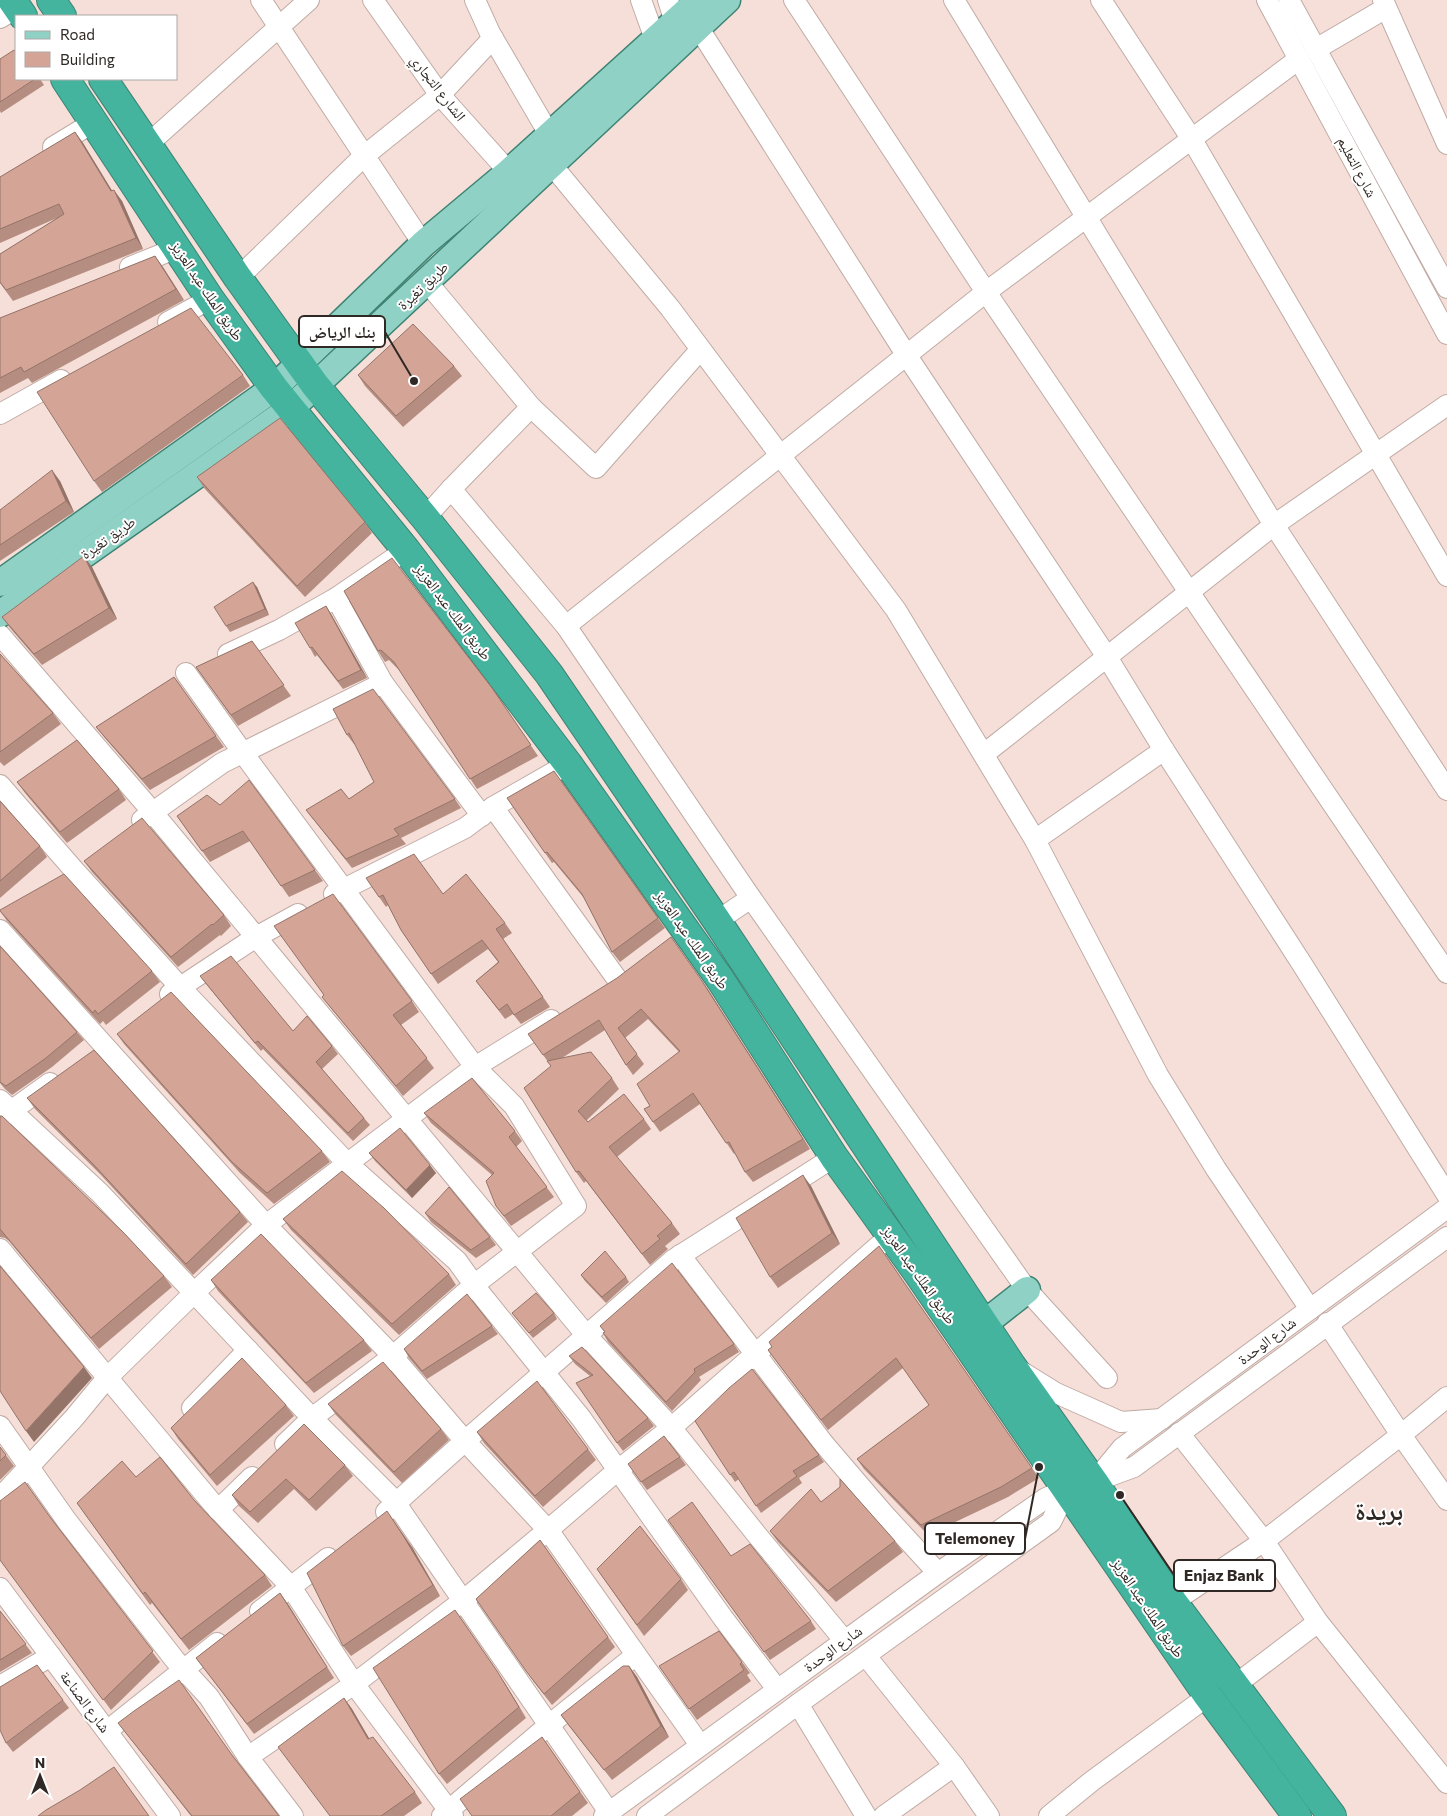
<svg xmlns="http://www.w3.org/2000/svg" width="1447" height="1816" font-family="Commissioner,'Noto Naskh Arabic',sans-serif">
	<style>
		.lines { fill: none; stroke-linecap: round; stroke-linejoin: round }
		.minor-casing { stroke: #c0aba5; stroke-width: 22 }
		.major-casing { stroke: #3d8374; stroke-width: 29 }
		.highway-casing { stroke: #3d8374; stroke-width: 30 }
		.minor { stroke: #fff; stroke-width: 20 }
		.major { stroke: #8fd2c5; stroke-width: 26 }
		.highway { stroke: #44b49f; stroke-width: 28 }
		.wall { fill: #b68e81 }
		.shaded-wall { fill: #947469 }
		.building { fill: #d4a596; stroke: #947469 }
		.labels { text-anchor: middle; stroke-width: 4; stroke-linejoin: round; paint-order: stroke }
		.street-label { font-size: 15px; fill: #2f2825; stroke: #fff }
		.town-label { font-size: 25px; font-weight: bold; fill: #2f2825; stroke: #fff }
		.leader { fill: none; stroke: #2f2825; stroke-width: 2 }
		.callout-dot { fill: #2f2825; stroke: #fff; stroke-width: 2 }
		.callout { fill: #fff; stroke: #2f2825; stroke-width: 2 }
		.callout-label { font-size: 16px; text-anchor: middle; font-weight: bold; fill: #2f2825 }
	</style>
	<rect width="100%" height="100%" fill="#f5dfd8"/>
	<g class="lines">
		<g class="minor-casing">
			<g id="minor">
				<path d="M261 0 423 244"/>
				<path d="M373 0 440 95 509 172"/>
				<path d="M475 0 490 33 549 134"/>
				<path d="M641 0 655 39"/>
				<path d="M668 0 675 22"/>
				<path d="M794 0 986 292 1447 973"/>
				<path d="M954 0 1274 525 1447 790"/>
				<path d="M1101 0 1191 138 1447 576"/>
				<path d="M1267 0 1447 334"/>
				<path d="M1289 0 1447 288"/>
				<path d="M1383 0 1447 144"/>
				<path d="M0 18 17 8"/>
				<path d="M698 27 907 356 1107 657 1164 750 1302 964 1447 1195"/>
				<path d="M1316 49 1386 8"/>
				<path d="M147 145 309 0"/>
				<path d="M53 147 94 122"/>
				<path d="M551 164 670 308 896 610 1035 840 1158 1075 1216 1169 1310 1309"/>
				<path d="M130 267 177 248"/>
				<path d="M238 278 364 156 440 95 493 38"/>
				<path d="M427 282 531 407 596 468 700 350"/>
				<path d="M168 322 210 299"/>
				<path d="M0 414 61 380"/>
				<path d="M451 489 566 626 751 898 1027 1290 1107 1378"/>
				<path d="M425 518 451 489 531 407"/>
				<path d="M336 598 383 683 482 816"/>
				<path d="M566 626 986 292 1299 59"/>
				<path d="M0 635 144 802 587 1336 669 1425 757 1535 844 1640"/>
				<path d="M228 654 279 630 336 598 406 550"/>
				<path d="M186 673 243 753 475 1067 514 1106 576 1206 474 1285 392 1357 312 1418 285 1444"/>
				<path d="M984 754 1274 525 1447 405"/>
				<path d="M0 785 74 870 180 987 348 1164 457 1261 480 1293 581 1418 723 1618 777 1689"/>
				<path d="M493 807 617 979"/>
				<path d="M142 820 222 763 383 683"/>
				<path d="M1035 840 1164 750"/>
				<path d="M334 894 465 828 493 807 568 764"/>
				<path d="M717 921 751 898"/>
				<path d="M0 930 266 1225 387 1350 465 1441 548 1530 700 1745"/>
				<path d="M170 994 256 937 298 914"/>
				<path d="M0 1100 100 1193 312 1418 392 1498 609 1812"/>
				<path d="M1 1118 50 1083"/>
				<path d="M0 1249 213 1504 291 1587 354 1684 453 1816"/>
				<path d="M680 1255 824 1444 883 1513 938 1573"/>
				<path d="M1327 1323 1401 1435 1447 1500"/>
				<path d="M1019 1370 1056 1393 1121 1422 1162 1419"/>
				<path d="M192 1408 248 1350"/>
				<path d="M0 1426 67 1521 175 1660 209 1697 248 1757 293 1816"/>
				<path d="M1179 1433 1264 1541 1318 1622 1447 1783"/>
				<path d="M1096 1481 1134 1467 1447 1237"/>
				<path d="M1094 1482 1122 1448 1447 1208"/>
				<path d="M0 1498 74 1418 107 1378 195 1292 266 1225 475 1067 551 1020"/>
				<path d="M218 1510 252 1477"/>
				<path d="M386 1512 465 1441 673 1260 834 1157"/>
				<path d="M0 1588 170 1816"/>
				<path d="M1173 1602 1264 1541 1401 1435 1447 1397"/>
				<path d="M260 1611 328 1558"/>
				<path d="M866 1656 954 1766 989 1816"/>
				<path d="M0 1686 51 1656"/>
				<path d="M1234 1686 1318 1622"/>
				<path d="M798 1704 866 1816"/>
				<path d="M107 1731 217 1643"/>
				<path d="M248 1757 354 1684 464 1600 548 1530 618 1470 671 1428 891 1235"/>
				<path d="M442 1816 549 1725 636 1655"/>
				<path d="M604 1816 938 1573 1046 1498 1067 1489"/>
				<path d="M647 1816 798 1704 1051 1522 1067 1489"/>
				<path d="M884 1816 954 1766"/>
				<path d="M1049 1816 1092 1781 1208 1696"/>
			</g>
		</g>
		<g class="major-casing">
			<g id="major">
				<path d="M0 583 274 388 423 244 509 172 699 0"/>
				<path d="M0 614 290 409 727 0"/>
				<path d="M985 1323 1027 1290"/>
			</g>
		</g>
		<g class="highway-casing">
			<g id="highway">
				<path d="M12 0 23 16"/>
				<path d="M51 0 62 16"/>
				<path d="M65 79 210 299 274 388 406 550 568 764 720 979 834 1157 917 1272 1208 1696 1297 1816"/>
				<path d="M103 79 238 278 315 385 425 518 549 674 717 921 1012 1366 1094 1482 1173 1602 1332 1816"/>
			</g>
		</g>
		<use href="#minor" class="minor"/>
		<use href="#major" class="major"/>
		<use href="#highway" class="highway"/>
	</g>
	<g class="wall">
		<path d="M0 59 16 79H40L44 85 1 113 0 111Z"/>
		<path d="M75 132 83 143 112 191 122 201 143 249 13 301 0 283V254L57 218 0 243V177Z"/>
		<path d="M155 256 184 300 32 383 28 378 0 393V318Z"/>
		<path d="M454 366 462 376 403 427 365 386 358 375Z"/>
		<path d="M243 375 250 386 102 492 94 481Z"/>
		<path d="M197 477 365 522 372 533 305 597 204 488Z"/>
		<path d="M60 481 74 512 0 561V510Z"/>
		<path d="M92 567 117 619 42 665 10 628 2 617Z"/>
		<path d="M257 587 269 615 230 632 226 626Z"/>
		<path d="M344 591 492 688 538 756 477 789 400 671 389 660 385 662 378 651Z"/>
		<path d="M326 606 331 614 367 678 343 689 317 655 315 657 310 648Z"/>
		<path d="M252 641 291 696 238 726 196 667Z"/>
		<path d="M0 654 53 713 61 724 4 766 0 762Z"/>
		<path d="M174 677 224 747 150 790 104 737 96 727Z"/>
		<path d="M333 709 455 799 461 808 401 838 406 844 352 868 313 819 306 810 349 799 374 782 355 744H354L347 735Z"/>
		<path d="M554 771 665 928 620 962 612 952 584 898 554 862 552 863 507 798Z"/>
		<path d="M17 782 119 789 126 800 67 843 25 793Z"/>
		<path d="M0 801 40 846 47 857 0 898Z"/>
		<path d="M220 805 315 870 323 881 289 897 250 841 210 862 177 816Z"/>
		<path d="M84 861 224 915 231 926 221 936 220 935 178 967 92 872Z"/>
		<path d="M366 878 443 894 505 923 512 933 503 939 550 1007 521 1024 513 1014 505 1019 476 981 498 962 488 949 438 984 401 930 388 905 386 907Z"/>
		<path d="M0 911 152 971 160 982 106 1025 103 1021 100 1024 7 921Z"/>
		<path d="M0 946 77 1032 84 1040 52 1067 12 1095 5 1089 0 1083Z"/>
		<path d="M200 976 293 1031 332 1046 338 1054 322 1069 370 1125 353 1141 263 1049 261 1051 206 984Z"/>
		<path d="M707 988 810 1149 753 1182 745 1172 735 1153 734 1154 700 1104 660 1132 644 1109 650 1106 679 1052 648 1019 625 1038 644 1064 633 1075 626 1065 605 1030 562 1058 612 1078 619 1089 586 1121 588 1122 644 1119 651 1129 617 1157 672 1223 680 1234 665 1246 668 1249 650 1265 586 1181 584 1183 576 1172 551 1066 528 1034Z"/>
		<path d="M324 995 412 1001 419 1012 401 1025 434 1068 403 1096 330 1007 322 997Z"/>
		<path d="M117 1034 322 1151 330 1162 274 1204 240 1173 124 1044Z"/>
		<path d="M27 1098 240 1212 248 1222 193 1275 101 1175 35 1109Z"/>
		<path d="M424 1113 515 1131 522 1141 516 1147 554 1197 511 1226 496 1206 492 1175 431 1123Z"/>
		<path d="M0 1116 164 1276 172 1287 99 1349 9 1241 5 1238 0 1237Z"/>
		<path d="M369 1153 436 1173 412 1198 375 1161Z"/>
		<path d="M811 1186 840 1244 778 1288 770 1277Z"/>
		<path d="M425 1213 490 1237 496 1245 476 1258 431 1222Z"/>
		<path d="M283 1219 449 1274 456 1285 399 1335 291 1230Z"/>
		<path d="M879 1246 1039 1478 1008 1497 928 1535 864 1469 857 1459 929 1405 903 1368 828 1430 768 1350Z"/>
		<path d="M581 1275 626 1277 629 1282 606 1303 585 1281Z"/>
		<path d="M211 1280 364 1340 372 1351 314 1393 218 1291Z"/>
		<path d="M512 1313H554L557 1319 533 1338Z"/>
		<path d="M492 1326 498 1334 427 1379 409 1358 404 1349Z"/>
		<path d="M600 1326 734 1344 739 1352 699 1377 701 1380 672 1411 608 1342 603 1333 605 1332Z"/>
		<path d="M569 1356 648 1418 654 1426 623 1451 617 1443 590 1376 575 1364Z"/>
		<path d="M328 1404 441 1429 449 1440 402 1483 336 1415Z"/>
		<path d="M286 1405 294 1416 217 1486 178 1439 171 1428Z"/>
		<path d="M695 1421 819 1455 824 1462 799 1478 802 1483 761 1513 739 1479 735 1482Z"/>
		<path d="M304 1424 345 1465 353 1476 316 1511 294 1489 258 1523 239 1506 232 1495Z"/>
		<path d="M477 1432 588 1449 596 1460 543 1507 484 1443Z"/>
		<path d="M0 1447 14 1466 0 1480Z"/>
		<path d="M680 1457 686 1465 647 1490 628 1464Z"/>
		<path d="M136 1477 265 1575 272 1586 189 1650 152 1603 150 1605 77 1503Z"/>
		<path d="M50 1517 160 1662 111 1710 0 1560Z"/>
		<path d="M668 1520 811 1621 816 1629 770 1660Z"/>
		<path d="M770 1531 895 1541 903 1552 836 1602 778 1542Z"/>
		<path d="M540 1540 615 1647 552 1705 534 1682 476 1599Z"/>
		<path d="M412 1547 440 1596 351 1656 343 1646Z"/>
		<path d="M597 1569 681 1579 688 1590 644 1636Z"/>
		<path d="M280 1593 334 1678 254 1734 196 1658Z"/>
		<path d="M0 1611 32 1653 0 1672Z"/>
		<path d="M742 1662 750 1673 747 1675 751 1681 697 1720 659 1666Z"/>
		<path d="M629 1666 637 1677 669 1737 612 1780 569 1726 561 1715Z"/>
		<path d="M504 1682 526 1718 447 1784 439 1774Z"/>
		<path d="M344 1698 352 1709 369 1739 415 1792 422 1803 404 1816H330Z"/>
		<path d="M63 1700 69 1708 13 1752 6 1743Z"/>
		<path d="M118 1723 232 1755 279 1816H191Z"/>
		<path d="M542 1737 588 1803 572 1816H472Z"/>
	</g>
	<g class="shaded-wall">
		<path d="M75 132 83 143 119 202 111 191Z"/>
		<path d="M114 190 122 201 143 249 136 238Z"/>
		<path d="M155 256 163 267 184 300 176 289Z"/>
		<path d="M52 470 60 481 74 512 66 501Z"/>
		<path d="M84 556 92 567 117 619 109 608Z"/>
		<path d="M253 582 257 587 269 615 265 609Z"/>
		<path d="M326 606 331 614 367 678 361 670Z"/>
		<path d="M700 978 707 988 810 1149 803 1139Z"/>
		<path d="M430 1165 436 1173 412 1198 406 1190Z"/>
		<path d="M803 1175 811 1186 840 1244 832 1233Z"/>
		<path d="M84 1367 92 1378 34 1442 26 1431Z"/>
		<path d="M387 1511 412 1547 440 1596 433 1585Z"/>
		<path d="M280 1593 288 1604 334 1678 327 1667Z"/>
		<path d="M455 1610 504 1682 526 1718 519 1707Z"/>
		<path d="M629 1666 637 1677 669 1737 661 1726Z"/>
		<path d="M344 1698 352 1709 376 1750 368 1739Z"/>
	</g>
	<g class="building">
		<path d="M14 50 16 52V79H35L0 102V59Z"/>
		<path d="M75 132 111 191 114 190 136 238 6 290 0 282V254L64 214 59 204 0 229V177Z"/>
		<path d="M155 256 176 289 24 372 21 367 0 378V318Z"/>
		<path d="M191 308 243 375 94 481 37 392Z"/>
		<path d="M413 324 454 366 396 416 358 375Z"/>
		<path d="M280 418 365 522 297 586 197 477Z"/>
		<path d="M52 470 66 501 0 545V510Z"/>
		<path d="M84 556 109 608 34 654 2 617Z"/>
		<path d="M392 558 492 688 531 745 470 779 394 662 381 650 378 651 344 591Z"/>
		<path d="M253 582 265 609 226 626 214 607Z"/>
		<path d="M326 606 361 670 338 681 312 647 310 648 295 623Z"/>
		<path d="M252 641 284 685 231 715 196 667Z"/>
		<path d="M0 654 53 713 0 752Z"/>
		<path d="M174 677 216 736 142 779 96 727Z"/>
		<path d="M373 689 455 799 394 829 399 835 346 859 306 810 341 789 349 799 374 782 349 733 347 735 333 709Z"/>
		<path d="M77 740 119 789 60 832 17 782Z"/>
		<path d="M554 771 658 918 612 952 582 894 547 852 545 853 507 798Z"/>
		<path d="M249 780 315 870 281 886 243 831 202 851 177 816 207 795 220 805Z"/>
		<path d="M0 801 40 846 0 881Z"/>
		<path d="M142 818 224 915 213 925 212 924 171 957 84 861Z"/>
		<path d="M414 854 443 894 466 874 505 923 496 929 543 997 514 1015 507 1004 499 1010 476 981 499 962 482 940 431 974 401 930 383 895 379 897 366 878Z"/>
		<path d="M64 874 152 971 98 1014 95 1010 93 1013 0 911V910Z"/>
		<path d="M333 894 412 1001 393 1015 427 1058 396 1086 322 997 324 995 274 926Z"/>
		<path d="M671 937 700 978 803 1139 745 1172 729 1142 726 1143 693 1093 653 1122 644 1109 650 1106 637 1084 680 1051 641 1009 618 1028 637 1054 626 1065 599 1020 543 1055 528 1034 617 978Z"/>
		<path d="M0 946 77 1032 46 1058 6 1086 0 1082Z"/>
		<path d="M231 956 293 1031 307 1016 332 1046 316 1062 364 1118 348 1133 258 1041 255 1043 200 976Z"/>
		<path d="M171 992 322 1151 267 1193 232 1162 117 1034Z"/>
		<path d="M94 1050 240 1212 186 1264 93 1164 27 1098Z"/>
		<path d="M591 1052 612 1078 578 1111 588 1122 624 1094 644 1119 609 1147 672 1223 657 1236 660 1239 642 1254 579 1171 576 1172 524 1088 551 1066 547 1061Z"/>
		<path d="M472 1078 515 1131 509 1137 547 1187 504 1216 496 1206 486 1181 494 1173 424 1113Z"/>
		<path d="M0 1116H2L124 1233 164 1276 91 1338 0 1229Z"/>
		<path d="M400 1128 430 1165 406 1190 369 1153Z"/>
		<path d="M342 1171 384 1208 449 1274 392 1324 283 1219Z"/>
		<path d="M803 1175 832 1233 770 1277 736 1218Z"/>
		<path d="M449 1187 490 1237 471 1250 425 1213Z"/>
		<path d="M261 1234 364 1340 306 1383 211 1280Z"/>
		<path d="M879 1246 1032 1468 1001 1487 921 1525 857 1459 929 1405 896 1358 821 1420 768 1350 772 1347 769 1342Z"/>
		<path d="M605 1251 626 1277 602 1297 581 1275Z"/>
		<path d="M672 1263 734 1344 694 1369 695 1372 666 1402 603 1333 605 1332 600 1326Z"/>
		<path d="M0 1266 84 1367 26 1431 0 1391Z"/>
		<path d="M536 1293 554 1313 529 1333 512 1313Z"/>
		<path d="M467 1294 492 1326 422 1371 404 1349Z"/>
		<path d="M582 1347 648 1418 617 1443 576 1383 593 1375 569 1356Z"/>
		<path d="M242 1358 286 1405 210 1475 171 1428Z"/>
		<path d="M383 1362 441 1429 394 1472 328 1404Z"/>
		<path d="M752 1369 819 1455 793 1471 797 1476 756 1506 734 1472 730 1475 695 1421 729 1388Z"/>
		<path d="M537 1381 588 1449 535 1496 477 1432Z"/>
		<path d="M304 1424 345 1465 309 1500 286 1479 250 1512 232 1495Z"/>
		<path d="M664 1436 680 1457 641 1482 628 1464Z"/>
		<path d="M0 1447 6 1455 0 1461Z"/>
		<path d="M160 1457 194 1500 265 1575 181 1639 145 1592 143 1594 77 1503 122 1461 136 1477Z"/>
		<path d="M840 1479 895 1541 828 1591 770 1531 811 1489 821 1502 840 1487Z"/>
		<path d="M25 1482 50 1517 153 1651 103 1700 0 1560V1501Z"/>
		<path d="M692 1502 731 1556 750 1544 811 1621 764 1652 668 1520Z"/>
		<path d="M387 1511 404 1537 433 1585 343 1646 307 1573Z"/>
		<path d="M640 1526 681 1579 637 1625 597 1569Z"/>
		<path d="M540 1540 608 1637 544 1694 526 1671 476 1599Z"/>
		<path d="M280 1593 327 1667 247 1724 196 1658Z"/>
		<path d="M455 1610 497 1671 519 1707 439 1774 373 1668Z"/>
		<path d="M0 1611 26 1644 0 1660Z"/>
		<path d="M719 1631 742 1662 740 1664 744 1670 689 1709 659 1666Z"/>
		<path d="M37 1665 63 1700 6 1743 0 1730V1687Z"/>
		<path d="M623 1666H629L661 1726 604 1770 561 1715Z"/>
		<path d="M179 1680 232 1755 279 1816H192L118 1723 134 1711Z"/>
		<path d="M344 1698 368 1739 373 1737 415 1792 381 1816H330L278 1747Z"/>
		<path d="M542 1737 580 1792 551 1816H472L460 1799Z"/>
		<path d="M114 1767 149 1816H38L46 1810 80 1790Z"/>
	</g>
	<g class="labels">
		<g class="street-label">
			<text transform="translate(438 88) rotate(52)" y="5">الشارع التجاري</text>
			<text transform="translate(1357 167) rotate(62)" y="5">شارع التعليم</text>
			<text transform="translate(423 286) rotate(-43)" y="5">طريق تغيرة</text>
			<text transform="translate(207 291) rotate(56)" y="5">طريق الملك عبد العزيز</text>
			<text transform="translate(108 538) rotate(-35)" y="5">طريق تغيرة</text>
			<text transform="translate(453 612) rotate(53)" y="5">طريق الملك عبد العزيز</text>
			<text transform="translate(692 940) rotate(55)" y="5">طريق الملك عبد العزيز</text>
			<text transform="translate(919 1275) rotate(55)" y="5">طريق الملك عبد العزيز</text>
			<text transform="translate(1267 1341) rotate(-37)" y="5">شارع الوحدة</text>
			<text transform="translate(1148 1608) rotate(56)" y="5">طريق الملك عبد العزيز</text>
			<text transform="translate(833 1649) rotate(-36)" y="5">شارع الوحدة</text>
			<text transform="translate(85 1702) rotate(53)" y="5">شارع الصناعة</text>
		</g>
		<g class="town-label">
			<text x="1379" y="1520">بريدة</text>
		</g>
	</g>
	<path class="leader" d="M414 381L385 332M1039 1467L1025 1539M1120 1495L1174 1575"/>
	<g class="callout-dot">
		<circle cx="414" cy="381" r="5"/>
		<circle cx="1039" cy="1467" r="5"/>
		<circle cx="1120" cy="1495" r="5"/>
	</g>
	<g class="callout">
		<rect x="299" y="316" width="86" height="31" rx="5"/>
		<rect x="925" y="1523" width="100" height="31" rx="5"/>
		<rect x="1174" y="1560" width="101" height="31" rx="5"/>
	</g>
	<g class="callout-label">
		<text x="342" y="338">بنك الرياض</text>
		<text x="975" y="1544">Telemoney</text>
		<text x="1224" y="1581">Enjaz Bank</text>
	</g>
	<rect x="15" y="15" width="162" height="65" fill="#ffffff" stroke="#aca9a8"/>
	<rect x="25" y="31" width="25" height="8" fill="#8fd2c5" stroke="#aca9a8"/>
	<text x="60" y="40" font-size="15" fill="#2f2825">Road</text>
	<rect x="25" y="52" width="25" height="15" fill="#d4a596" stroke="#aca9a8"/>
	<text x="60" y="65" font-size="15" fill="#2f2825">Building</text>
	<g transform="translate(40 1776)" stroke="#ffffff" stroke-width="4" paint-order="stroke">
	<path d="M0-4L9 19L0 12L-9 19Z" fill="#2f2825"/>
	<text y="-8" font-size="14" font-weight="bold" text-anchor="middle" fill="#2f2825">N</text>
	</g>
</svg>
